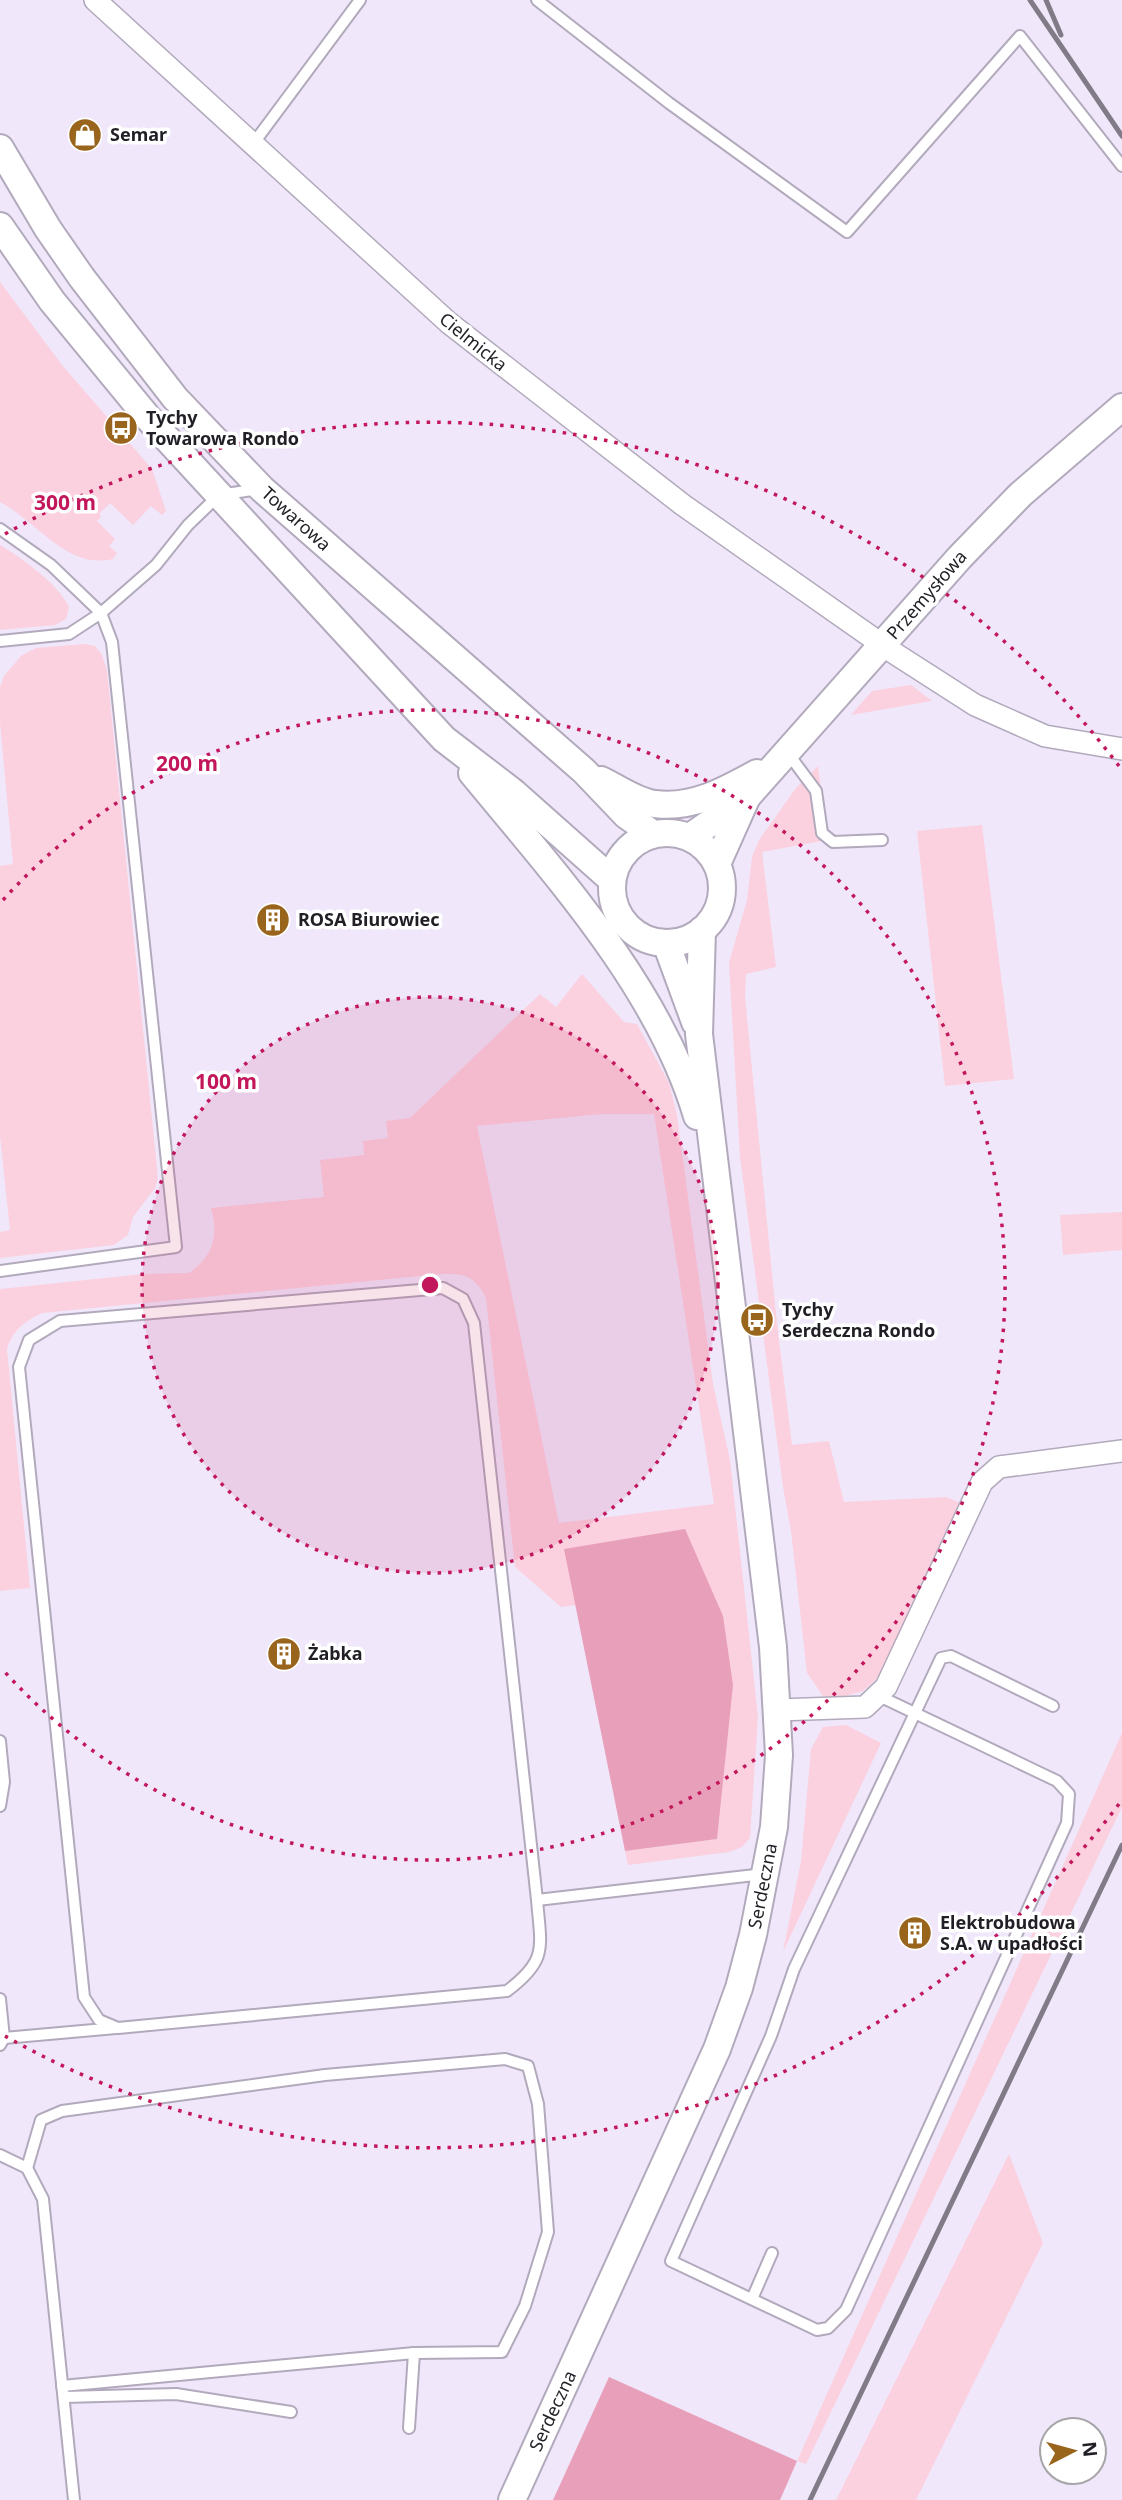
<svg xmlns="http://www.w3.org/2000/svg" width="1122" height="2500" font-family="'Noto Sans',sans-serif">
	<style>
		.green { fill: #fbd1df; fill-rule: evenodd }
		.forest { fill: #e89fba }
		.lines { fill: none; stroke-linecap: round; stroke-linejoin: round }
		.service-casing { stroke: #b2aabc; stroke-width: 14 }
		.minor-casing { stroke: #b2aabc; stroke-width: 24 }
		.tertiary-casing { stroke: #b2aabc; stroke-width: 30 }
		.service { stroke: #fff; stroke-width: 10 }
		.minor { stroke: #fff; stroke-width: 21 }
		.tertiary { stroke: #fff; stroke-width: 26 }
		.rail { stroke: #817b88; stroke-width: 5 }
		.ring { fill: none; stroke: #c2185b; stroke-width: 3.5; stroke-dasharray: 3.5 7 }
		.labels { text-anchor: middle; stroke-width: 7; stroke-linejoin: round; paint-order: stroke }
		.poi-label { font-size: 18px; font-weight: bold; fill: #211e25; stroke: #fff; text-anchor: start }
		.street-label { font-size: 18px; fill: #211e25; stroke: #fff }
		.centre { fill: #c2185b; stroke: #fff; stroke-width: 3.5 }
		.ring-label { font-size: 21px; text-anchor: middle; font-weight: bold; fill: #c2185b; stroke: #fff; stroke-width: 7; stroke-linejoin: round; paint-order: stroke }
	</style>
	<rect width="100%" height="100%" fill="#f0e7fb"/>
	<g class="green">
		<path d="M0 282 62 365 152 469 166 511 162 515 151 506 133 525 110 503 99 514 101 517 97 521 115 539 109 546 117 553 113 559C67 570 38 522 0 502Z"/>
		<path d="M0 545C23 559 57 583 69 607L66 619 55 625 0 630Z"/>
		<path d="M85 644 95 646 102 655 107 671 158 1178 155 1188 133 1217 128 1235 114 1245 0 1258V1232L10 1230 0 1136V866L13 864 0 723V687L4 676 21 656 36 648Z"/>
		<path d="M911 685 932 701 851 715 872 691Z"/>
		<path d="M818 766 827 840 762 852 776 967 746 974 745 997 777 1324 792 1445 829 1441 844 1502 946 1497 963 1504 886 1670 863 1691 838 1698 823 1696 807 1673 791 1531 783 1487 740 1157 729 963 747 900 752 857 759 840 796 788Z"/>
		<path d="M982 825 1014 1079 945 1086 917 831Z"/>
		<path d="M582 974 624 1022 637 1024 669 1083 677 1115 713 1384 730 1460 758 1717 750 1838 742 1847 729 1852 628 1865 625 1851 717 1839 575 1605 561 1607 515 1567 486 1298C473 1271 458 1273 430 1275L42 1313C24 1322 13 1330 7 1349L30 1588 0 1591V1289L143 1274 189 1273C213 1256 219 1236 211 1208L324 1197 320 1160 364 1155 363 1141 388 1138 386 1121 410 1118 540 994 556 1007ZM601 1114H654L714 1504 559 1523 477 1126Z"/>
		<path d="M1122 1212V1250L1063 1255 1060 1215Z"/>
		<path d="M846 1725 881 1743 783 1952 801 1861 811 1749 823 1727Z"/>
		<path d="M1122 1733V1807L806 2464 797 2461Z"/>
		<path d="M1009 2154 1043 2243 916 2500H836Z"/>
	</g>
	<g class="forest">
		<path d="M685 1529 723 1616 733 1685 717 1839 625 1851 564 1549Z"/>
		<path d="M609 2377 797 2461 780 2500H553Z"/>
	</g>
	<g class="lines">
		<g class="service-casing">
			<g id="service">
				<path d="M537 0 669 103 847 232 1020 36 1122 166"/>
				<path d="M253 144 360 0"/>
				<path d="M0 529 51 565 101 613 69 634 0 641"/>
				<path d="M787 752 816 791 822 833 833 842 882 840"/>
				<path d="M0 1271 176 1247 112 642 101 613 156 565 188 525 219 495 259 489"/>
				<path d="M877 1695 1057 1781 1069 1794 1067 1823 846 2310 828 2328 817 2330 671 2261 771 2036 794 1969 941 1658 951 1656 1053 1706"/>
				<path d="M0 1741 4 1782 0 1806"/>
				<path d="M537 1900 474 1323 463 1299 443 1288 60 1321 29 1340 19 1367 84 1997 99 2020 118 2028 507 1991C548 1960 541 1948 537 1900L764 1874"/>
				<path d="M0 1999 4 2038 0 2045"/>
				<path d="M4 2038 116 2028"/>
				<path d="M0 2155 27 2168 43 2199 74 2500"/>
				<path d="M27 2168 41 2120 62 2111 325 2075 505 2059 528 2066 538 2104 548 2232 525 2306 502 2352 414 2353 409 2428"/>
				<path d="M752 2299 772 2253"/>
				<path d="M62 2386 414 2353"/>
				<path d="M64 2397 176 2394 291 2412"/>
			</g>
		</g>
		<g class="minor-casing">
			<g id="minor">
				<path d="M95 0 449 323 683 505 894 653 975 705 1045 736 1122 749"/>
				<path d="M778 1710 865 1707 886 1687 982 1482 999 1467 1122 1451"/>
			</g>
		</g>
		<g class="tertiary-casing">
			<g id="tertiary">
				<path d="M0 148 48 229 82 278 175 398 262 489 584 771 626 815 653 834"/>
				<path d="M0 226 52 301 149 419 444 739 513 792 612 880"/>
				<path d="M472 773C556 875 659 988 697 1116"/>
				<path d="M601 780C618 788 637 802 655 804 693 809 726 790 757 773"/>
				<circle cx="667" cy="888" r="55"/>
				<path d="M690 837 746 798 960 557 1020 495 1122 407"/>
				<path d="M717 864 746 799"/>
				<path d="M666 943 695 1022"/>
				<path d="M512 2500 717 2049 739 1988 753 1935 774 1827 779 1755 773 1647 699 1034 702 930"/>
			</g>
		</g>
		<use href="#service" class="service"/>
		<use href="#minor" class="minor"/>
		<use href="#tertiary" class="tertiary"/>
		<g class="rail">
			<path d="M1030 0 1122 136"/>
			<path d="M1046 0 1061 35"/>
			<path d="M810 2500 1122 1845"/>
		</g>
	</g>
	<circle cx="430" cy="1285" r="288" fill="#c2185b" fill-opacity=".12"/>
	<g class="ring">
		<circle cx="430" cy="1285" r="288"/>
		<path d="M3 900A575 575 0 1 1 3 1670"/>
		<path d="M1119 1804A863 863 0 0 1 5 2036M5 534A863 863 0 0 1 1119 766"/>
	</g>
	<defs>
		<g id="shop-disc" transform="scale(1.75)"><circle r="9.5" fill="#99651c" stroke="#fff"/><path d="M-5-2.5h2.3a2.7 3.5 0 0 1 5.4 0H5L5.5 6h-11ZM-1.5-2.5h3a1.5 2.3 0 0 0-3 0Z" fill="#fff"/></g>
		<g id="bus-disc" transform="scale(1.75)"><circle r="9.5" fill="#99651c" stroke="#fff"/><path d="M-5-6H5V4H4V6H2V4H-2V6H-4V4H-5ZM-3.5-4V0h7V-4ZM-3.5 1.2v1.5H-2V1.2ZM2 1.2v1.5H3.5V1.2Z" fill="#fff"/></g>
		<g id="building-disc" transform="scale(1.75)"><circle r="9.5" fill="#99651c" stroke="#fff"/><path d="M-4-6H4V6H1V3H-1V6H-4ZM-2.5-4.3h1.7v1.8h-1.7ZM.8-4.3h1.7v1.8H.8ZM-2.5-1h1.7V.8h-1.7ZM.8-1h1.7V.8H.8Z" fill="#fff"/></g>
	</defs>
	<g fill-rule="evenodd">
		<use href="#shop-disc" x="85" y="135"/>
		<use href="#bus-disc" x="121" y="428"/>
		<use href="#building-disc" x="273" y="920"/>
		<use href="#bus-disc" x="757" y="1320"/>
		<use href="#building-disc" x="284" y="1654"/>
		<use href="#building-disc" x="915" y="1933"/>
	</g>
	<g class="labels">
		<g class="poi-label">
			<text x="110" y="141">Semar</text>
			<text x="146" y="424">Tychy<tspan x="146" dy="21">Towarowa Rondo</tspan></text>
			<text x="298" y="926">ROSA Biurowiec</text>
			<text x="782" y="1316">Tychy<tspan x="782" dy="21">Serdeczna Rondo</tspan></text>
			<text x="308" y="1660">Żabka</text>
			<text x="940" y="1929">Elektrobudowa<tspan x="940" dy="21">S.A. w upadłości</tspan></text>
		</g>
		<g class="street-label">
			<text transform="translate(473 342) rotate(39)" y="6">Cielmicka</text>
			<text transform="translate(296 519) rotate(42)" y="6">Towarowa</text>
			<text transform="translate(927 595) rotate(-49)" y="6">Przemysłowa</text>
			<text transform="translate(763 1886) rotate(-79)" y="6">Serdeczna</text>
			<text transform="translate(553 2411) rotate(-65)" y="6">Serdeczna</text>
		</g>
	</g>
	<circle cx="430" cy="1285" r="10" class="centre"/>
	<g class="ring-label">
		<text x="65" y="510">300 m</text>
		<text x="187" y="771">200 m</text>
		<text x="226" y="1089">100 m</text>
	</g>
	<g transform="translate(1073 2451) rotate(84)"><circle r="33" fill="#ffffff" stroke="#a6a5a8" stroke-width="2"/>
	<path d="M0-5L12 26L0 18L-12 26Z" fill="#99651c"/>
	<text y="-10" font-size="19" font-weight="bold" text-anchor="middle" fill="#211e25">N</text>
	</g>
</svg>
